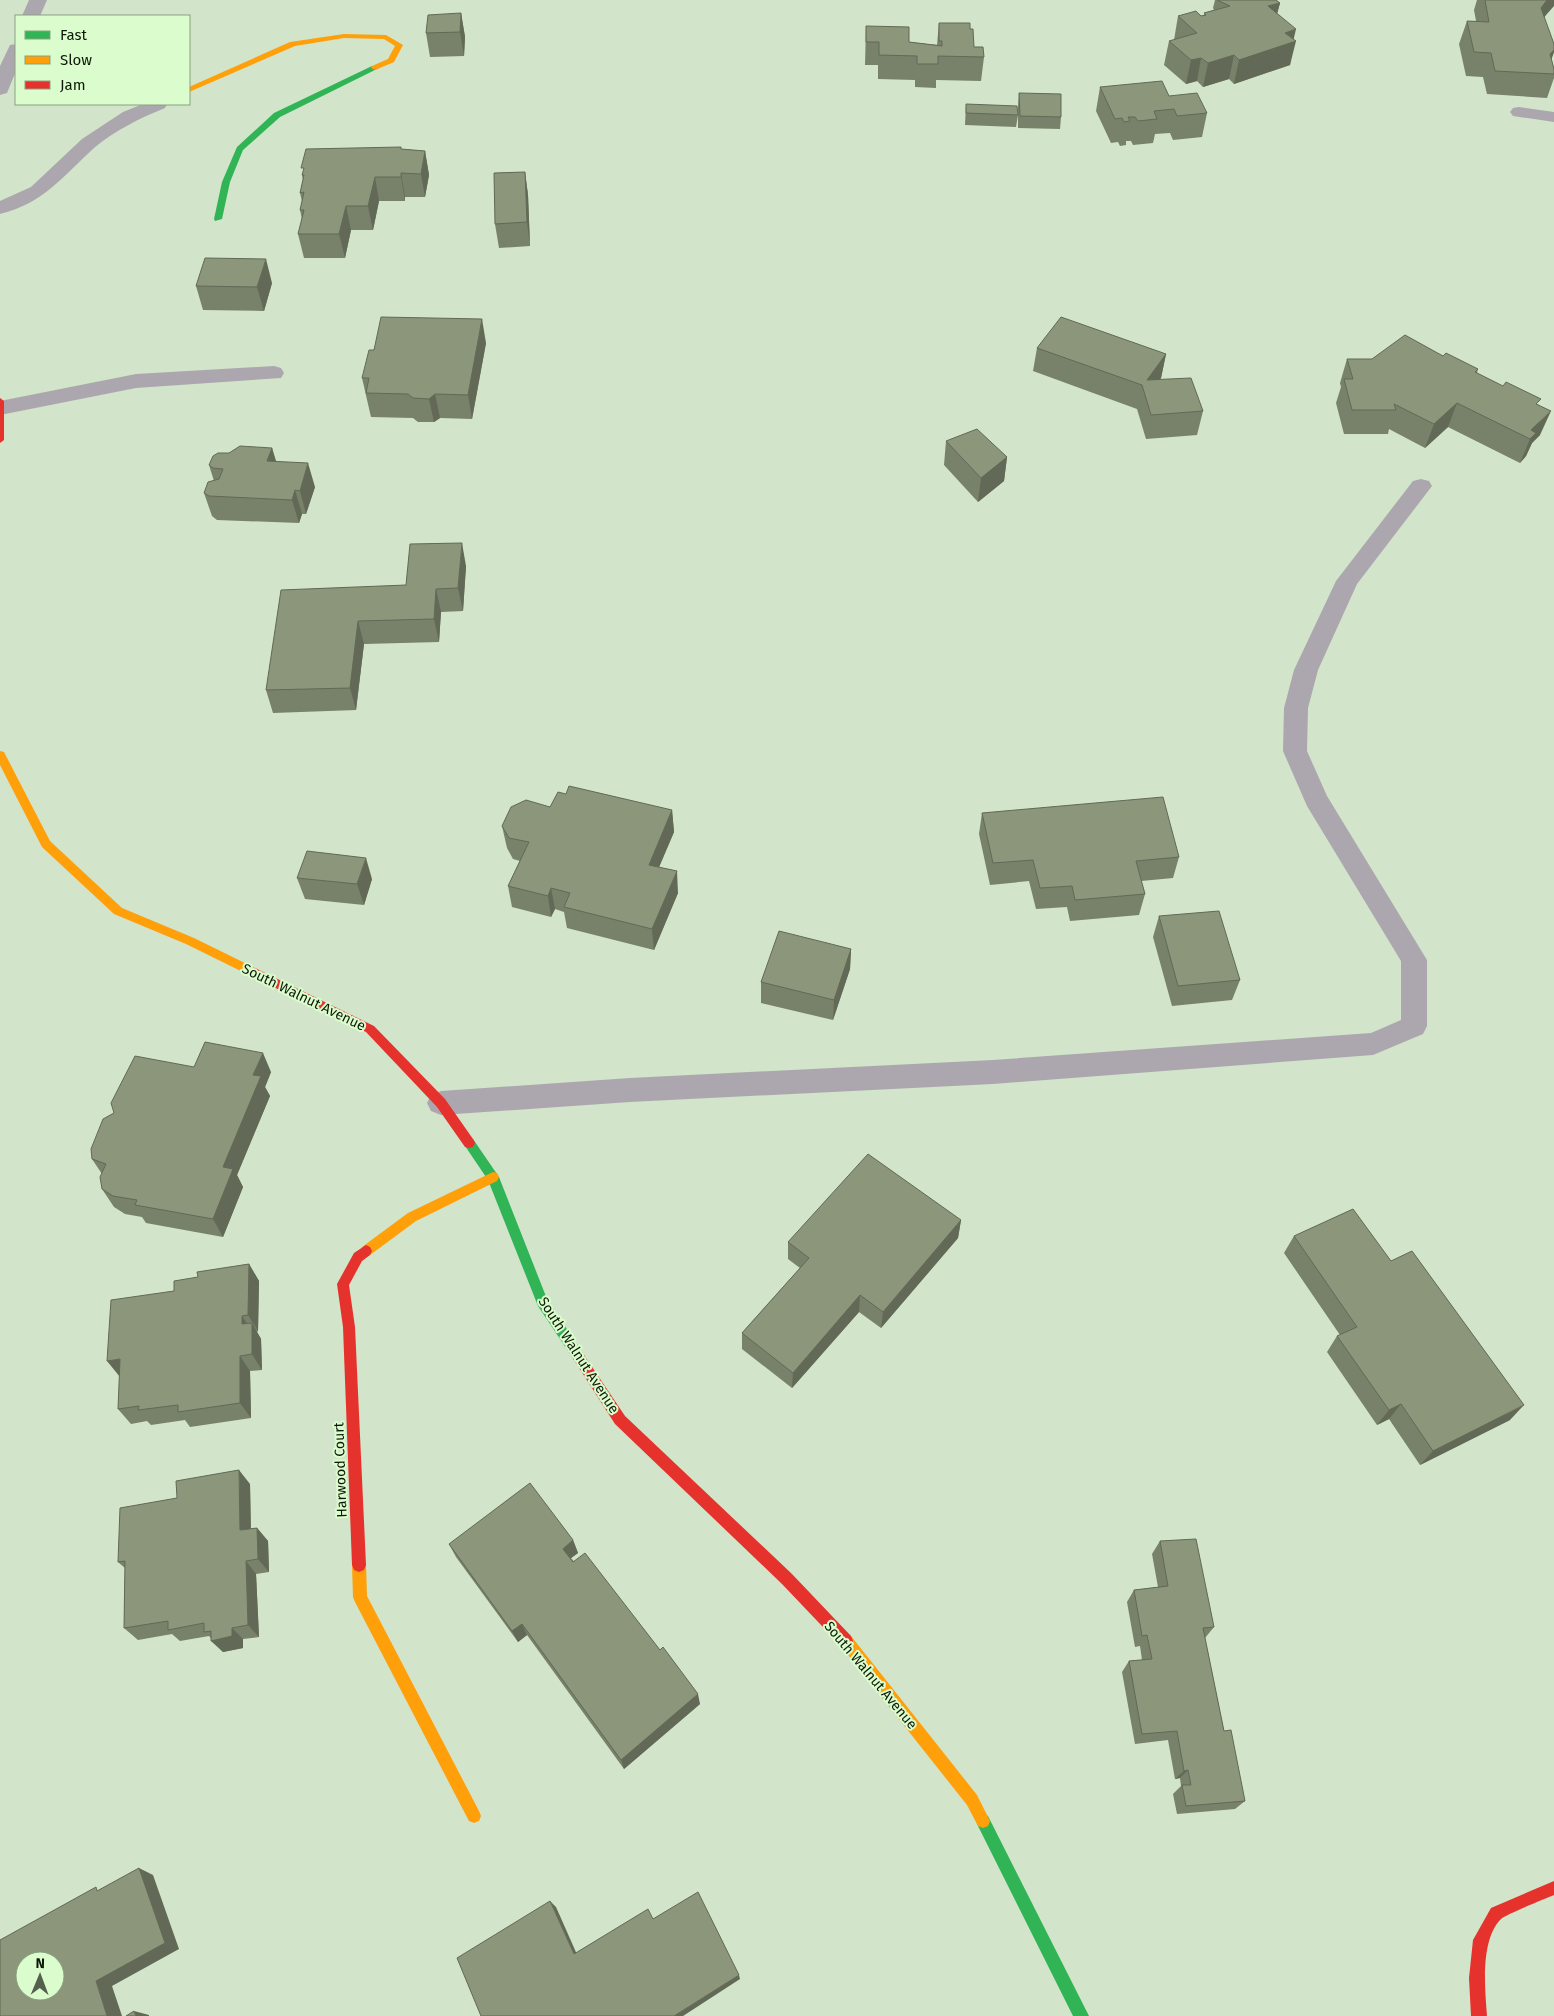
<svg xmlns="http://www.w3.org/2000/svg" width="1554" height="2016" font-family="'Fira Sans',sans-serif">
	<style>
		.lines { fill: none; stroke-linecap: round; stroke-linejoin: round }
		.lane { fill: #aca7ae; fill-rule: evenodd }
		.street { fill: #aca7ae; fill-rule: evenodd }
		.fast { fill: #30b455; fill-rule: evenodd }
		.slow { fill: #ff9f0a; fill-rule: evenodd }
		.jam { fill: #e5322d; fill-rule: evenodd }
		.wall { fill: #78816a }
		.shaded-wall { fill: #626956 }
		.building { fill: #8c967b; stroke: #626956; fill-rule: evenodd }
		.labels { text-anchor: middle; stroke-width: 4; stroke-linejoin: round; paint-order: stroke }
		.street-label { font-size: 14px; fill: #0d1908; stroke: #dbfccd }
	</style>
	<rect width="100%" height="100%" fill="#d2e4ca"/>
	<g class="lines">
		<g class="lane">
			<path d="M1519 107 1554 112V122L1513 116 1510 112 1513 108Z"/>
			<path d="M274 366 281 368 284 373 281 378 136 388 0 415V401L136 374Z"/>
			<path d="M1421 479 1429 481 1432 486 1357 584 1318 670 1308 708 1307 751 1327 796 1427 960V1026L1423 1034 1373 1055 993 1084 630 1102 441 1115 431 1111 427 1103 431 1095 441 1091 630 1078 993 1060 1371 1033 1401 1020V961L1307 806 1283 751 1284 708 1294 670 1336 581 1413 481Z"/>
		</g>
		<g class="street">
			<path d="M29 0H47L40 16H22Z"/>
			<path d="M16 44V71L7 93 0 95V66L10 45Z"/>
			<path d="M143 104H167L165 108C140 118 114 131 94 148 62 177 44 203 0 214V201L31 187 82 139 123 112Z"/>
		</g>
		<g class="fast">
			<path d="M372 66 379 68 280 117 243 150 230 182 222 219 215 221 214 219 222 182 237 147 274 113Z"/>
			<path d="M469 1138 473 1139 499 1177 547 1299 582 1352 584 1356 582 1360 578 1362 574 1360 538 1306 488 1180 463 1143 465 1139Z"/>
			<path d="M983 1814 988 1816 1089 2016H1073L978 1826 976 1821 978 1816Z"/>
		</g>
		<g class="slow">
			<path d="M344 34 386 35 403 45 394 62 375 70 371 68 372 66 388 59 395 46 384 39 344 38 295 46 189 92V87L290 42Z"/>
			<path d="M0 751 4 752 50 841 122 908 194 938 259 970 261 973 259 976H251L186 944 114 914 42 847 0 765Z"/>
			<path d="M493 1172 497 1173 499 1177 497 1181 416 1221 370 1255 366 1257 362 1255 360 1251 362 1247 408 1213Z"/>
			<path d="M359 1558 364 1560 366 1565 367 1596 479 1811 481 1816 479 1821 474 1823 469 1821 355 1602 353 1597 352 1565 354 1560Z"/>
			<path d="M846 1634 851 1636 977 1795 990 1821 988 1826 983 1828 978 1826 967 1805 841 1646 839 1641 841 1636Z"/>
		</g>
		<g class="jam">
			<path d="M0 398 4 401V440L0 443Z"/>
			<path d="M255 968 374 1026 445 1099 473 1139 475 1143 473 1147 469 1148 465 1147 437 1107 366 1032 251 976 249 973 251 970Z"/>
			<path d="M366 1245 370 1247 372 1251 370 1255 362 1261 349 1285 355 1327 366 1565 364 1570 359 1572 354 1570 352 1565 343 1327 337 1284 354 1253Z"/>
			<path d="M578 1350 582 1352 625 1416 792 1574 851 1636 853 1641 851 1646 846 1648 841 1646 782 1584 615 1424 574 1360 572 1356 574 1352Z"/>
			<path d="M1554 1881V1895C1545 1899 1506 1914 1501 1919 1480 1940 1485 1989 1487 2016H1471L1469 1978 1473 1940 1491 1908Z"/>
		</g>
	</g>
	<g class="wall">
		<path d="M1215 0H1276L1280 3 1277 13 1294 40 1290 65 1234 84 1229 79 1203 87 1197 81 1186 84 1164 65 1169 41 1174 40 1178 16H1201L1204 15V13L1214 10 1213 8Z"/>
		<path d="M1477 0H1554L1544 18 1554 44V52L1551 59 1554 69V78L1547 98 1487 94 1483 77 1466 76 1459 44 1467 21H1476L1474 10Z"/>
		<path d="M461 13 465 37 464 56 430 57 426 33Z"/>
		<path d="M939 23 970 29 974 47 984 57 981 81 936 80V88L915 87V80L878 79V65H865L866 26 909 42 937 45Z"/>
		<path d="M1100 87 1169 96 1207 113 1202 137 1173 140 1170 133 1155 134 1153 143 1133 145 1131 141H1126V145L1120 146 1118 142 1111 143 1096 111Z"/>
		<path d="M1019 93 1061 117 1060 129 1018 128V105Z"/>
		<path d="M966 104 1018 115 1016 127 965 125Z"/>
		<path d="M401 147V149L425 151 429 175 425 197H405V201H379L373 230H351L345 258H304L298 234 302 219 300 210 302 201 300 193 303 180 302 175Z"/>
		<path d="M525 172 528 195 530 246 499 248 495 224Z"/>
		<path d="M272 283 264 311 203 310 196 286Z"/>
		<path d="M486 343 472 419 440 418 434 422H418L413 418 371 417 362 378Z"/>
		<path d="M1037 348 1166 354 1161 378 1159 380 1203 411 1197 435 1146 439 1137 409 1033 371Z"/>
		<path d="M1443 356 1478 369 1477 373 1539 405 1540 435 1532 443 1526 456 1520 463 1448 427 1425 448 1389 429 1388 434H1344L1336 403 1341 387 1340 383 1347 359H1372Z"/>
		<path d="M946 441 1007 457 1004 481 978 502 944 465Z"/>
		<path d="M272 448 276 462 315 487 306 514H302L299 523 217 520 212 516 204 493 214 481 209 465 229 453Z"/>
		<path d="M466 566 463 611 441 612 439 642 364 644 356 710 273 713 266 690 406 585Z"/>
		<path d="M566 794 672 810 674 832 659 867 678 893 654 950 567 928 564 912 555 909 551 917 512 907 508 886 520 861 513 859 507 848 502 826 550 807Z"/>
		<path d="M982 813 1179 857 1173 878 1141 881 1145 894 1139 915 1070 921 1067 907 1036 909 1029 881 990 885 979 834Z"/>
		<path d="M297 878 372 879 364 905 305 899Z"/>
		<path d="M1159 916 1240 980 1232 1000 1172 1006 1153 937Z"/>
		<path d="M851 949 850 969 833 1020 761 1003V982Z"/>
		<path d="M194 1067 271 1072 265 1087 270 1096 237 1175 243 1187 223 1237 146 1223 142 1217 125 1214 114 1207 102 1189V1174L92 1159Z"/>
		<path d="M961 1220 958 1238 881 1328 859 1312 792 1388 742 1349V1333L800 1268 788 1259V1242Z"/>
		<path d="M1294 1236 1391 1261 1510 1420 1420 1465 1389 1419 1377 1425 1327 1352 1337 1336 1340 1335 1284 1253Z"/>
		<path d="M249 1264 259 1281 258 1331 257 1332 261 1339 262 1370 250 1371 251 1418 190 1427 185 1420 151 1425 147 1421 131 1424 118 1409 174 1291 198 1277Z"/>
		<path d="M250 1484 251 1529 257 1528 268 1541 269 1572 256 1574 259 1637 243 1639V1648L223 1652 209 1636 180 1641 172 1634 138 1640 124 1628 125 1568 118 1562 177 1498Z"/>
		<path d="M573 1540 578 1553 571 1558 700 1704 624 1769 527 1635 518 1642 456 1557 449 1544Z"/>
		<path d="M1160 1541 1214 1627 1205 1638 1224 1731 1245 1801 1235 1809 1177 1814 1173 1794 1181 1786 1180 1778 1175 1779 1168 1740 1135 1744 1122 1672 1129 1661 1142 1660 1140 1646 1135 1647 1127 1602 1134 1590 1158 1587 1152 1554Z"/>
	</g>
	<g class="shaded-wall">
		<path d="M1547 0H1554V6L1532 31 1541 8Z"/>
		<path d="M1280 3 1274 26 1268 6Z"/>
		<path d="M461 13 465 37 464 56 460 32Z"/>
		<path d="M1296 29 1293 42 1296 41 1290 65 1234 84 1239 60 1285 33Z"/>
		<path d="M1554 50V52L1547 72 1550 54Z"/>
		<path d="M1234 55 1229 79 1203 87 1208 63Z"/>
		<path d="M1201 58 1197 81 1186 84 1191 60Z"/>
		<path d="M425 151 429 175 425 197 421 174Z"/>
		<path d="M525 172 528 195 530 246 527 222Z"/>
		<path d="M401 173 405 197V201L401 177Z"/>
		<path d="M375 177 379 201 373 230 368 206Z"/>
		<path d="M346 206 351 230 345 258 339 234Z"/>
		<path d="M266 259 272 283 264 311 257 287Z"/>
		<path d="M482 319 486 343 472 419 468 395Z"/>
		<path d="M1166 354 1161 378 1146 398 1147 380Z"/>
		<path d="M435 394 440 418 434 422 429 399Z"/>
		<path d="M1457 403 1448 427 1425 448 1434 424Z"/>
		<path d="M1551 411 1540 435 1532 443 1526 456 1520 463 1530 439 1531 430Z"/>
		<path d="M272 448 279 471 267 461Z"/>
		<path d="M1007 457 1004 481 978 502 981 478Z"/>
		<path d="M308 463 315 487 306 514 300 491Z"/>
		<path d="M295 490 302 514 299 523 292 500Z"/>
		<path d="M462 543 466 566 463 611 458 588Z"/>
		<path d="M436 589 441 612 439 642 434 619Z"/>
		<path d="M358 621 364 644 356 710 350 688Z"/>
		<path d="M672 810 674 832 651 886 649 865Z"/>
		<path d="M366 858 372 879 364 905 357 884Z"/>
		<path d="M677 871 678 893 654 950 652 929Z"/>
		<path d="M551 888 555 909 551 917 548 896Z"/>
		<path d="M851 949 850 969 833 1020 834 1000Z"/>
		<path d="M263 1053 271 1072 265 1087 270 1096 237 1175 243 1187 223 1237 213 1219 223 1167 253 1075Z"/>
		<path d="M961 1220 958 1238 881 1328 883 1312Z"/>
		<path d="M249 1264 259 1281 258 1331 248 1315Z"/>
		<path d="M860 1295 859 1312 792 1388 793 1373Z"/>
		<path d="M242 1316 252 1331V1323L261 1339 262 1370 252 1354 242 1324Z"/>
		<path d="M240 1356 250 1371 251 1418 240 1403Z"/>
		<path d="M120 1359V1377L107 1361Z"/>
		<path d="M1401 1404 1389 1419 1377 1425 1389 1410Z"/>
		<path d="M1524 1405 1510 1420 1420 1465 1433 1451Z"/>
		<path d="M239 1470 250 1484 251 1543 240 1530Z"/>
		<path d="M257 1528 268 1541 269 1572 258 1559Z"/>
		<path d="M573 1540 578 1553 567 1561 563 1549Z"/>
		<path d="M246 1561 256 1574 259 1637 248 1625Z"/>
		<path d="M522 1624 527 1635 518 1642 512 1631Z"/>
		<path d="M232 1628 243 1639V1648L223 1652 211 1641Z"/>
		<path d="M698 1694 700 1704 624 1769 621 1760Z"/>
		<path d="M1188 1770 1180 1778 1175 1779 1184 1771Z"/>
		<path d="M139 1868 153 1875 179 1949 112 1986 122 2016H107L96 1981Z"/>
		<path d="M550 1901 556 1907 579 1959 574 1954Z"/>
		<path d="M739 1975 740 1979 683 2016H674Z"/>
		<path d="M134 2011 149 2015V2016H136Z"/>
	</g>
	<g class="building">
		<path d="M1217 0H1276L1280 3 1268 6 1296 29 1285 33 1296 41 1239 60 1234 55 1208 63 1201 58 1191 60 1169 41 1197 33 1178 16 1196 11 1201 16 1206 15 1204 13 1230 6Z"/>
		<path d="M1485 0H1547L1541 8 1554 44V50L1550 54 1554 69V74L1495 71 1491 53 1474 52 1467 21 1489 22Z"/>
		<path d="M461 13 460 32 426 33 428 15Z"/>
		<path d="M939 23H970V29H973L974 47H983L984 57 938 56V64H917V56L879 55V42H866V26L909 27V42L942 46V41H939Z"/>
		<path d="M1162 81 1169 96 1197 93 1207 113 1177 116 1174 109 1154 111 1157 119 1138 121 1135 117H1128L1130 121 1124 122 1122 118 1115 119 1100 87Z"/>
		<path d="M1019 93 1061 94V117L1020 116Z"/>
		<path d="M966 104 1017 106 1018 115 966 113Z"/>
		<path d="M401 147V149L425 151 421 174 401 173V177H375L368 206H346L339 234H298L304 210H300L304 192 300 193 304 175H302L304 168H301L306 149Z"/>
		<path d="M525 172 527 222 495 224 494 173Z"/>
		<path d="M205 258 266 259 257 287 196 286Z"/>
		<path d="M381 317 482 319 468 395 435 394 429 399 413 398 408 394 366 393 369 378H362L369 350H374Z"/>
		<path d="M1061 317 1166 354 1147 380 1191 378 1203 411 1151 415 1142 385 1037 348Z"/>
		<path d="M1405 335 1443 356 1446 353 1478 369 1475 372 1503 386 1506 382 1541 399 1536 404 1551 411 1531 430 1536 433 1530 439 1457 403 1434 424 1394 404 1396 410H1352L1344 379H1353L1347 359H1372Z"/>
		<path d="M977 429 1007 457 981 478 946 441Z"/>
		<path d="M240 446 272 448 267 461 308 463 300 491 295 490 292 500 209 496 204 493 208 482 219 479 223 469 213 468 209 465 213 456 218 453H229Z"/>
		<path d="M462 543 458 588 436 589 434 619 358 621 350 688 266 690 281 590 406 585 410 544Z"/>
		<path d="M569 786 672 810 649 865 677 871 652 929 564 907 570 893 551 888 548 896 508 886 529 842 509 838 502 826 511 807 526 800 550 807 558 792 566 794Z"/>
		<path d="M1163 797 1179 857 1136 861 1145 894 1075 900 1072 886 1040 888 1033 860 993 863 982 813Z"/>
		<path d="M307 851 366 858 357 884 297 878Z"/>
		<path d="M1219 911 1240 980 1178 986 1159 916Z"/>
		<path d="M779 931 851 949 834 1000 761 982Z"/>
		<path d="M205 1042 263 1053 253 1075 261 1076 223 1167 233 1169 213 1219 135 1205 137 1200 113 1196 102 1189 100 1177 106 1164 92 1159 91 1149 103 1119 114 1113 111 1103 135 1056 194 1067Z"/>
		<path d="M868 1154 961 1220 883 1312 860 1295 793 1373 742 1333 809 1258 788 1242Z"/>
		<path d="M1353 1209 1391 1261 1412 1251 1524 1405 1433 1451 1401 1404 1389 1410 1337 1336 1357 1327 1294 1236Z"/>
		<path d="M249 1264 248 1315 242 1316V1324L252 1323V1354L240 1356V1403L178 1412V1405L138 1410 139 1406 118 1409 120 1359 107 1361 111 1300 174 1291V1281L198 1277 197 1272Z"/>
		<path d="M239 1470 240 1530 257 1528 258 1559 246 1561 248 1625 232 1628V1636L211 1641V1631L204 1632V1623L168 1630V1621L124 1628 125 1561 118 1562 120 1508 177 1498 176 1481Z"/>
		<path d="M530 1483 573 1540 563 1549 573 1562 585 1553 660 1650 663 1647 698 1694 621 1760 522 1624 512 1631 449 1544Z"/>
		<path d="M1196 1539 1214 1627 1203 1628 1224 1731 1231 1730 1245 1801 1186 1806 1182 1785H1191L1188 1770 1184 1771 1177 1731 1142 1734 1129 1661 1152 1659 1147 1635 1142 1636 1134 1590 1168 1586 1160 1541Z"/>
		<path d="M139 1868 165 1943 96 1981 107 2016H0V1940L96 1887 97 1891ZM25 1961H55V1991H25Z"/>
		<path d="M698 1892 739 1975 674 2016H481L457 1958 550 1901 574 1954 648 1909 653 1919Z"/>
		<path d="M134 2011 136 2016H126Z"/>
	</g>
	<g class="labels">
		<g class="street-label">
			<text transform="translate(304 997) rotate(26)" y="5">South Walnut Avenue</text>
			<text transform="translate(579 1355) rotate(57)" y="5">South Walnut Avenue</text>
			<text transform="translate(340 1470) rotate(-92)" y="5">Harwood Court</text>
			<text transform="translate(871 1675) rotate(50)" y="5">South Walnut Avenue</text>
		</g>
	</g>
	<rect x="15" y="15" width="175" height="90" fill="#dbfccd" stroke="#89a17e"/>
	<rect x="25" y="31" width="25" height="8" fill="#30b455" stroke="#89a17e"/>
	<text x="60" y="40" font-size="15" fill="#0d1908">Fast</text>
	<rect x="25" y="56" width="25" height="8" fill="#ff9f0a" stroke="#89a17e"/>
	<text x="60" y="65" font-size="15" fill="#0d1908">Slow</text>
	<rect x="25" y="81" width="25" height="8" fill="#e5322d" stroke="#89a17e"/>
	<text x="60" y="90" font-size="15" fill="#0d1908">Jam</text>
	<g transform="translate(40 1976) rotate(1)"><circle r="24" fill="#dbfccd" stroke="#89a17e"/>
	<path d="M0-4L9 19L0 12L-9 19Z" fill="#52604c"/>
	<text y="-8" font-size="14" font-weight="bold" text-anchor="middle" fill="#0d1908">N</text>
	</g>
</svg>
